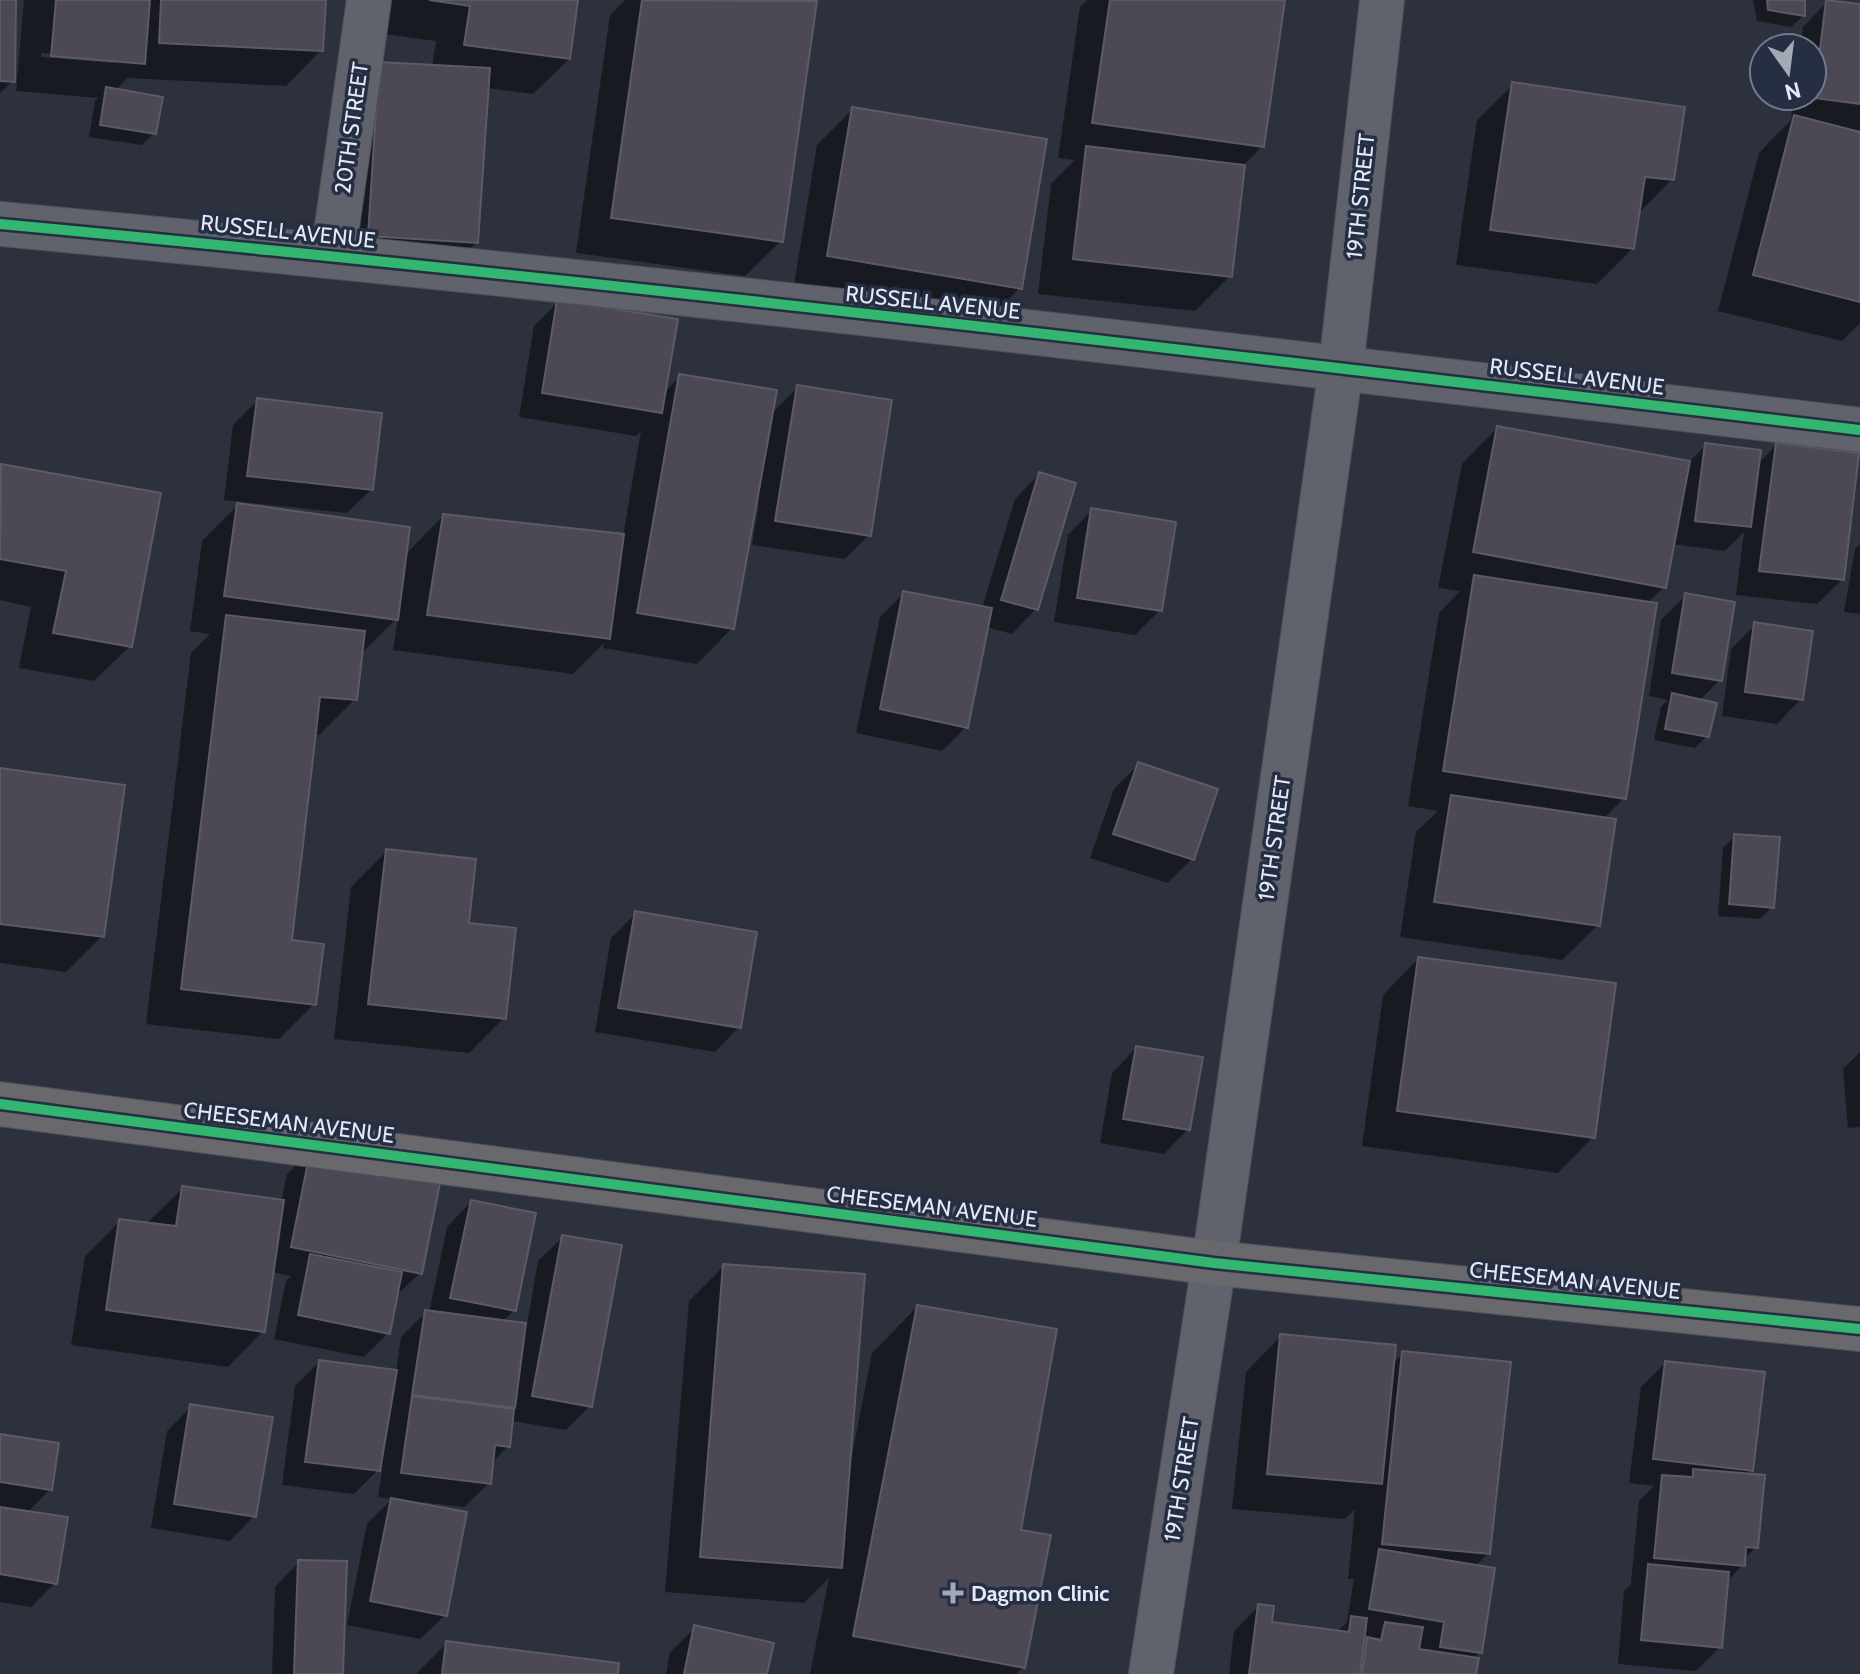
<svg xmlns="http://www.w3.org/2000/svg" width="1860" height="1674" font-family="Cabin,sans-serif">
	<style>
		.shadow { fill: #0007; fill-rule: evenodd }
		.building { fill: #4c4854; stroke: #5c5b65; stroke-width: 2 }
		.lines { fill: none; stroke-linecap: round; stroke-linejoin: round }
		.street-casing { stroke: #4b4f5a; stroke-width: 46 }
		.secondary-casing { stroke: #4b4f5a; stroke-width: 46 }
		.street { stroke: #60636c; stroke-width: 44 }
		.secondary { stroke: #68686d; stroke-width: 44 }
		.cycleway-casing { stroke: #262e43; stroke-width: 15 }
		.cycleway { stroke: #33b770; stroke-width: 10 }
		.poi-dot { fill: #a3a9b5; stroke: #262e43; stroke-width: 3 }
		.labels { text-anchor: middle; stroke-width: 7; stroke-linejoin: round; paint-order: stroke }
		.street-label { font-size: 22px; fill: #e3e9f6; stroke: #262e43 }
		.poi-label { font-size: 22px; font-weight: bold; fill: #e3e9f6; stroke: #262e43; text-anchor: start }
	</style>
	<rect width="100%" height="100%" fill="#2c313d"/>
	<g class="shadow">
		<path d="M0 0H14L13 81 0 93Z"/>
		<path d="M24 0H324L321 50 286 86 127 78 115 91 154 133 142 145 89 137 95 101 98 98 16 91ZM41 53 114 59V63L41 57Z"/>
		<path d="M381 0H576L569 59 533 94 486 88 476 243 440 278 333 271 344 99 432 67 436 41 376 33Z"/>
		<path d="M625 0H794L814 3 781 241 745 276 576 253 610 15Z"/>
		<path d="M1087 0H1283L1262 146 1243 166 1230 276 1195 311 1038 294 1051 184 1075 160 1058 158 1080 7Z"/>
		<path d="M1753 0H1803V16L1791 27 1757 21Z"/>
		<path d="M1827 2 1860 6V130L1852 129V132L1860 134V323L1842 341 1718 311 1759 153 1791 120 1794 96H1812V48H1800L1803 27Z"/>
		<path d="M1513 85 1672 179 1638 214 1633 248 1597 284 1456 265 1477 120Z"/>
		<path d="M853 109 1020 288 984 323 793 291 817 145Z"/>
		<path d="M558 302 664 393 680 376 771 414 798 387 869 535 845 559 752 545 759 503 755 502 732 628 697 664 603 648 604 643 573 674 393 650 398 617 360 655 355 699 319 735 314 734 290 941 314 1004 279 1039 146 1024 191 653 210 634 190 631 202 541 238 505 405 555 443 516 623 536 641 431 636 436 519 417 534 326Z"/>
		<path d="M258 400 372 489 347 513 224 500 233 425Z"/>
		<path d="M1497 428 1689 462 1706 445 1757 465 1776 445 1842 580 1817 604 1736 595 1744 532 1725 551 1672 544 1664 587 1647 604 1624 798 1603 819 1598 925 1562 960 1400 937 1416 832 1438 811 1408 806 1439 613 1460 591 1438 588 1462 464Z"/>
		<path d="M2 466 130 646 94 681 19 668 31 607 0 600V468Z"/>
		<path d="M1039 474 1036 609 1012 634 986 627 966 727 942 751 856 733 880 617 904 593 982 608 1015 499Z"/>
		<path d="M1092 510 1160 610 1135 635 1054 622 1068 535Z"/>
		<path d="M1860 544V614L1844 612 1855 549Z"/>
		<path d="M1685 596 1720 680 1699 701 1707 736 1695 748 1654 740 1661 707 1668 700 1649 696 1661 620Z"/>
		<path d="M1755 625 1801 699 1777 724 1722 716 1731 649Z"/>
		<path d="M1138 765 1192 859 1168 883 1090 858 1114 789Z"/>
		<path d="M0 770 102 936 66 972 0 963Z"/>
		<path d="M1735 836 1772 907 1760 919 1718 916 1723 848Z"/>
		<path d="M387 851 466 925 504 1018 469 1053 334 1039 351 887Z"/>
		<path d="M635 914 739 1027 715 1052 595 1032 611 938Z"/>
		<path d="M1418 959 1593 1137 1558 1173 1362 1146 1383 995Z"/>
		<path d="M1136 1048 1188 1129 1164 1154 1100 1143 1112 1073Z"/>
		<path d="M1860 1052V1127L1848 1128 1843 1069Z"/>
		<path d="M312 1149 420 1273 395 1297 388 1333 364 1357 274 1339 286 1281 291 1276 272 1272 263 1331 228 1367 71 1345 85 1256 120 1221 146 1224 182 1189 281 1202 287 1174Z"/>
		<path d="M471 1202 514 1310 503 1322 527 1325 538 1261 563 1237 590 1406 566 1430 512 1421 508 1446 491 1464 489 1483 464 1507 420 1502 445 1615 420 1639 347 1625 367 1524 392 1499 378 1497 383 1465 354 1494 282 1485 295 1386 319 1362 396 1372 401 1337 426 1312 429 1313 447 1227Z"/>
		<path d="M724 1266 848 1461H851L872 1353 917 1307 1019 1532 1023 1667 1016 1674H810L829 1578 804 1603 665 1592 689 1301Z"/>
		<path d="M1281 1336 1392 1364 1403 1353 1488 1554 1474 1567 1480 1652 1473 1659 1474 1674H1229L1234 1631 1259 1606 1270 1624 1337 1632 1347 1622 1354 1579H1348L1355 1509 1345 1519 1232 1509 1246 1372ZM1363 1636 1370 1637 1361 1646Z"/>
		<path d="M1665 1363 1751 1470 1746 1475 1756 1547 1744 1559 1743 1565 1726 1582 1720 1647 1696 1671 1618 1664 1624 1591 1633 1582H1631L1639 1501 1654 1486 1629 1483 1641 1387Z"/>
		<path d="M191 1407 254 1516 230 1541 151 1528 167 1431Z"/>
		<path d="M0 1436 50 1489 27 1513 55 1583 31 1607 0 1602Z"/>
		<path d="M299 1562 341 1674H272L275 1587Z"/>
		<path d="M695 1628 765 1674H666L670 1652Z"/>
		<path d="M447 1643 616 1674H416Z"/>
	</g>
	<g class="building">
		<path d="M0 0H16L15 82 0 81Z"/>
		<path d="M56 0H150L145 64 51 56Z"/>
		<path d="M161 0H326L323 51 159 43Z"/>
		<path d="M429 0H578L570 59 464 45 470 6Z"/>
		<path d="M642 0 817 1 783 242 611 218Z"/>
		<path d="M1110 0H1285L1264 147 1092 123Z"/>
		<path d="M1767 0H1805V16L1768 10Z"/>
		<path d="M1826 0 1860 4V104L1814 98Z"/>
		<path d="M379 62 490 68 478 243 368 236Z"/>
		<path d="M1512 82 1685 107 1674 180 1645 177 1634 249 1490 230Z"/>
		<path d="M106 87 163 97 156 134 100 125Z"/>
		<path d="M852 107 1047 139 1022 289 827 256Z"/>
		<path d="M1794 115 1860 132V302L1753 275Z"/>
		<path d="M1086 146 1245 165 1232 277 1073 259Z"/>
		<path d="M557 300 678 319 662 413 542 393Z"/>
		<path d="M679 374 777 390 734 629 637 613Z"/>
		<path d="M797 385 892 400 871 536 775 521Z"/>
		<path d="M257 398 382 413 373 490 247 476Z"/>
		<path d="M1497 426 1690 461 1666 588 1473 552Z"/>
		<path d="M1705 443 1761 450 1751 527 1695 521Z"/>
		<path d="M1776 443 1859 453 1844 580 1759 571Z"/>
		<path d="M1 464 161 493 132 647 53 633 66 571 0 559Z"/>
		<path d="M1039 472 1076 483 1038 610 1001 600Z"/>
		<path d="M237 503 410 527 398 620 224 596Z"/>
		<path d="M1091 508 1176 522 1162 611 1077 598Z"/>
		<path d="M443 514 624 534 610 639 427 615Z"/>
		<path d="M1474 575 1657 603 1626 799 1443 771Z"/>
		<path d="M903 591 992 608 968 728 880 709Z"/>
		<path d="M1685 593 1735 602 1722 681 1672 673Z"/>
		<path d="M226 615 365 631 357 700 320 697 292 940 324 944 316 1005 181 989Z"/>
		<path d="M1754 622 1813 631 1803 700 1745 692Z"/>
		<path d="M1672 693 1717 703 1709 737 1665 729Z"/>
		<path d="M1138 762 1218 789 1194 860 1113 834Z"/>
		<path d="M0 768 125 785 104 937 0 924Z"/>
		<path d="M1451 795 1616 819 1600 926 1434 902Z"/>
		<path d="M1734 834 1780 837 1774 908 1729 904Z"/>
		<path d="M386 849 476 859 469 923 516 928 506 1019 368 1004Z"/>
		<path d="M635 911 757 932 741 1028 618 1008Z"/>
		<path d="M1418 957 1616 983 1595 1138 1397 1111Z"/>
		<path d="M1136 1046 1203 1057 1190 1130 1123 1119Z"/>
		<path d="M311 1147 442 1173 422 1274 291 1247Z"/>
		<path d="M182 1186 284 1200 265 1332 106 1310 119 1219 176 1226Z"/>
		<path d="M471 1200 536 1213 516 1311 450 1298Z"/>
		<path d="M562 1235 622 1245 592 1407 532 1396Z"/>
		<path d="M310 1254 402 1272 390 1334 298 1315Z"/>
		<path d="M723 1264 865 1274 842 1568 700 1557Z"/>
		<path d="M917 1305 1057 1329 1021 1530 1051 1535 1025 1668 853 1636Z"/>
		<path d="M425 1310 526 1323 515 1408 412 1395Z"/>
		<path d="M1280 1334 1396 1345 1382 1484 1267 1474Z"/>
		<path d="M1402 1351 1511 1362 1490 1554 1382 1544Z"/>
		<path d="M319 1360 397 1370 380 1471 305 1462Z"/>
		<path d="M1665 1361 1765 1372 1753 1471 1653 1459Z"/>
		<path d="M412 1396 514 1409 510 1447 495 1445 491 1484 401 1473Z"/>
		<path d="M190 1404 273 1417 256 1517 174 1504Z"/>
		<path d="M0 1434 59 1443 52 1490 0 1482Z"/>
		<path d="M1693 1469 1765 1475 1758 1548 1746 1547 1745 1566 1654 1558 1662 1475 1693 1477Z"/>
		<path d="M391 1498 467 1512 447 1616 370 1601Z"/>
		<path d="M0 1507 68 1517 57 1584 0 1574Z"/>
		<path d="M1379 1549 1495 1568 1482 1653 1440 1647 1444 1622 1369 1609Z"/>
		<path d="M298 1560 347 1561 343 1674H294Z"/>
		<path d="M1648 1564 1729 1572 1722 1648 1641 1640Z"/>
		<path d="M1258 1604 1274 1606 1272 1622 1349 1632 1351 1616 1367 1618 1360 1674H1249Z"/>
		<path d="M1385 1622 1423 1627 1419 1649 1479 1658 1476 1674H1362L1367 1637 1381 1640Z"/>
		<path d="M694 1625 774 1643 767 1674H684Z"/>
		<path d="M446 1641 619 1663 618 1674H442Z"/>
	</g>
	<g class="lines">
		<g class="street-casing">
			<g id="street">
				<path d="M0 224C621 282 1241 356 1860 430"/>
				<path d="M333 255 369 0"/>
				<path d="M1151 1674 1214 1263 1341 368 1382 0"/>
			</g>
		</g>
		<g class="secondary-casing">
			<path id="secondary" d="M0 1104 1214 1263 1860 1329"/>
		</g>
		<use href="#street" class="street"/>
		<use href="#secondary" class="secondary"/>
		<g class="cycleway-casing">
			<g id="cycleway">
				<path d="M0 224C621 282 1241 356 1860 430"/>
				<path d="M0 1104 1214 1263 1860 1329"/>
			</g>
		</g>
		<use href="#cycleway" class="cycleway"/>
	</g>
	<path class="poi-dot" d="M949 1581h8v8h8v8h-8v8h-8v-8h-8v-8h8z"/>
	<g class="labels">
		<g class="street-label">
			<text transform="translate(351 128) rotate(-82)" y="8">20TH STREET</text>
			<text transform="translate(1360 196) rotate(-84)" y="8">19TH STREET</text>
			<text transform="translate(288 231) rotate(6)" y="8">RUSSELL AVENUE</text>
			<text transform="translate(933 302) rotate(6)" y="8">RUSSELL AVENUE</text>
			<text transform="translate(1577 376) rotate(7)" y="8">RUSSELL AVENUE</text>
			<text transform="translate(1274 838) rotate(-82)" y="8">19TH STREET</text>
			<text transform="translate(289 1122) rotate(7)" y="8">CHEESEMAN AVENUE</text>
			<text transform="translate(932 1206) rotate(7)" y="8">CHEESEMAN AVENUE</text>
			<text transform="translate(1575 1280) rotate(6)" y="8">CHEESEMAN AVENUE</text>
			<text transform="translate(1181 1479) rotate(-81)" y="8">19TH STREET</text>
		</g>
		<g class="poi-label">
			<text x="971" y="1601">Dagmon Clinic</text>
		</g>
	</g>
	<g transform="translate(1788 72) rotate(166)"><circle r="38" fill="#262e43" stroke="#72798b" stroke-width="2"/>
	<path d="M0-6L14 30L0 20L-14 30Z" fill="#a3a9b5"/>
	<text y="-12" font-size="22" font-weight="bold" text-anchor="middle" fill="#e3e9f6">N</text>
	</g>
</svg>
